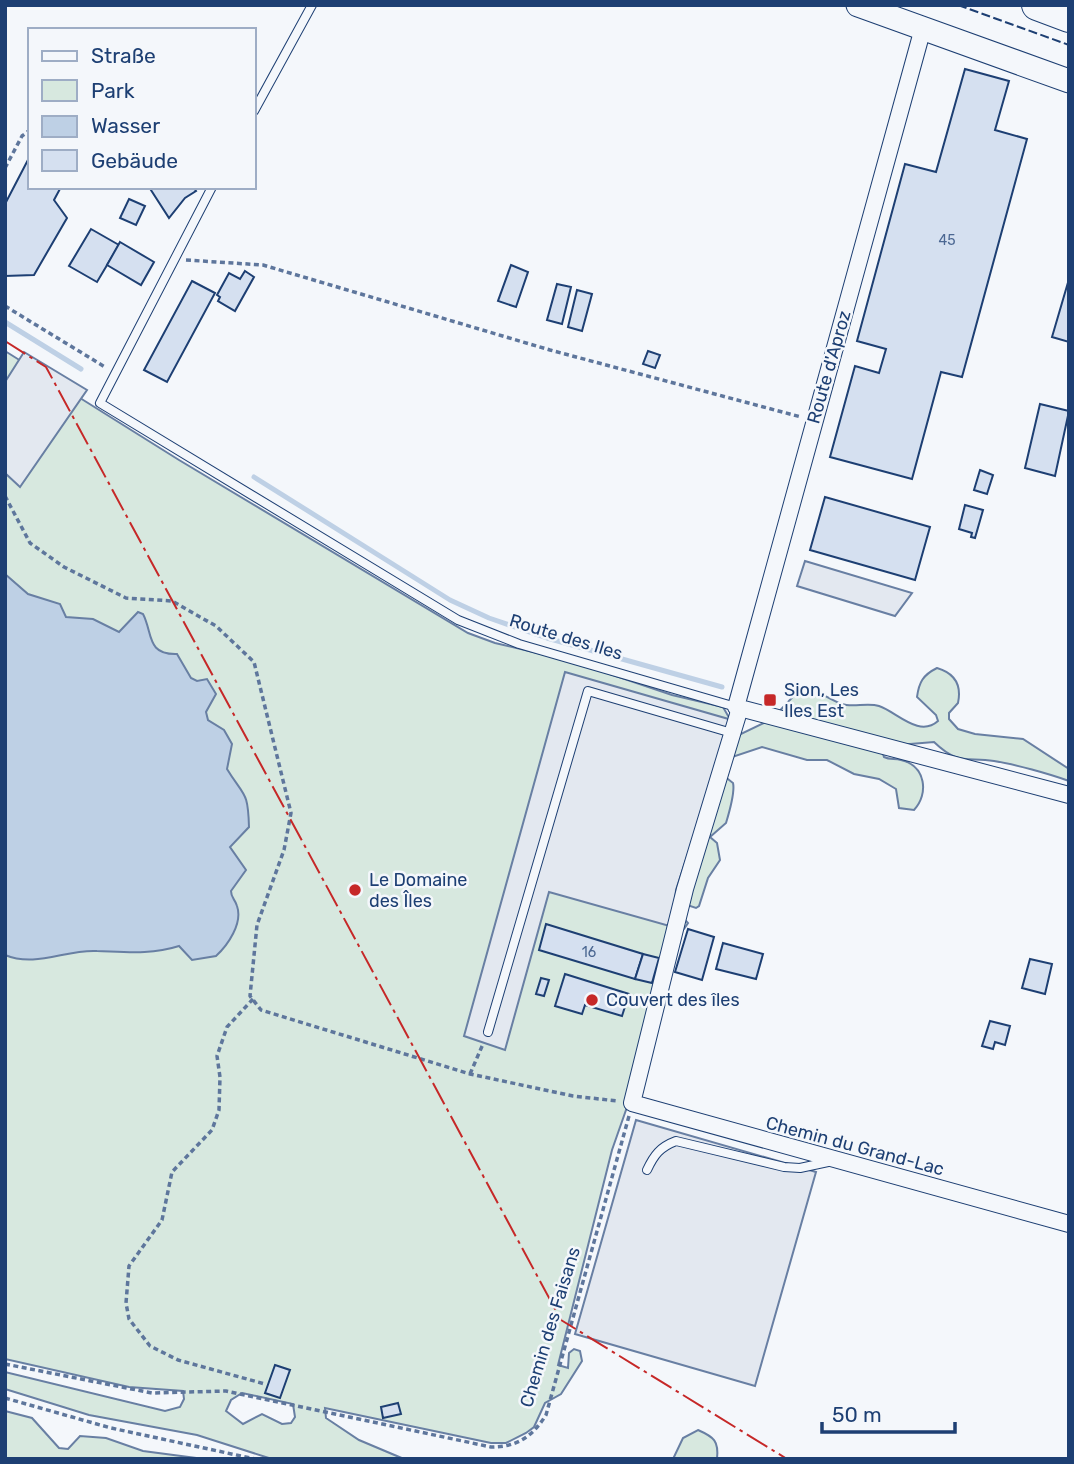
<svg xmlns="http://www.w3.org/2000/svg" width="1074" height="1464" font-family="Rubik,sans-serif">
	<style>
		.green { fill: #d7e8df; stroke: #687fa3; stroke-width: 2; fill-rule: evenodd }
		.parking { fill: #e3e8f0; stroke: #687fa3; stroke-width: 2 }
		.water { fill: #bed0e5; stroke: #687fa3; stroke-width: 2 }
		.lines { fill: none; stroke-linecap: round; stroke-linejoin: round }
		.stream { stroke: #bed0e5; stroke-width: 5 }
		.building { fill: #d5e0f0; stroke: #1d3f73; stroke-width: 2 }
		.lane-casing { stroke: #1d3f73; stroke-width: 10 }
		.street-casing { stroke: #1d3f73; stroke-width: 18 }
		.secondary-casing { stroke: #1d3f73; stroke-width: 25 }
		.highway-casing { stroke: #1d3f73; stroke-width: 32 }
		.path { stroke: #5e769c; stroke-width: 3.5; stroke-dasharray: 5 3.5; stroke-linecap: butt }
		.lane { stroke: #f4f7fb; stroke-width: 8 }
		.street { stroke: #f4f7fb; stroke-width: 16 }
		.secondary { stroke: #f4f7fb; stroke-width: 23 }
		.highway { stroke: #f4f7fb; stroke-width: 30 }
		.fence { stroke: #1d3f73; stroke-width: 2; stroke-dasharray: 9 3.5; stroke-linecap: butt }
		.power { stroke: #c62828; stroke-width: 2; stroke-dasharray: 24 5 3.5 5; stroke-linecap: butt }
		.poi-dot { fill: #c62828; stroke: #f4f7fb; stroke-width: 2.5 }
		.labels { text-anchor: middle; stroke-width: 5; stroke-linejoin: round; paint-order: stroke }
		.number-label { font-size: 14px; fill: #4b6792 }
		.street-label { font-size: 18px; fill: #1d3f73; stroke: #f4f7fb }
		.poi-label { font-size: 18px; fill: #1d3f73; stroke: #f4f7fb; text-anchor: start }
	</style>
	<rect width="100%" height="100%" fill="#f4f7fb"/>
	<g class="green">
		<path d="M5 351 179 460 468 633 495 643 600 668 610 674 672 695 723 707 739 735 772 719 802 687C817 689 828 699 842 704 853 708 867 702 879 706 897 712 919 738 938 721L936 715 917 697C919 682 923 675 937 668 954 673 962 684 958 703L949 713V719L958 729 975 734 1023 739 1069 769V781C1050 774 1014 764 994 761 965 757 958 765 934 742L898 745 883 754 884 757C890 760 895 758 901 760 926 766 929 794 914 810L899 808 896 789 879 779 854 774 827 760H807L762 747 726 759 719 772 733 783C735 791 729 813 726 823L710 837 717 843 720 860 708 878 699 906 696 908 678 902 679 913 688 923 684 929 670 933 647 1050 612 1150 558 1365 568 1368 569 1353 574 1349 580 1351 582 1361 561 1394 545 1403 534 1427 526 1433 506 1443H491L325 1408 326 1418 359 1440 404 1459H272L197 1435 89 1415 5 1389V1372L165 1411 180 1407 184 1399 183 1391 129 1387 5 1359ZM242 1393 293 1404 295 1417 291 1423 282 1424 262 1414 243 1424 226 1411 231 1400Z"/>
		<path d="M5 1411 32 1418 59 1448 68 1449 80 1436 106 1438 143 1451 204 1459H5Z"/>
		<path d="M698 1430C714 1437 719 1441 717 1459H673L683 1438Z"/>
	</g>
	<g class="parking">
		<path d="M24 352 87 390 20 487 5 473V382Z"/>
		<path d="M805 561 912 593 895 616 797 586Z"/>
		<path d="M565 672 732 720 676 890 673 927 549 892 505 1050 464 1036Z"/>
		<path d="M636 1120 816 1172 755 1386 575 1334Z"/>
	</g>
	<path class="water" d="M5 574 28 594 60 604 66 617 93 619 119 632 138 612 143 614C153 633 146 655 177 654L191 678 197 681 207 679 216 694 206 712 208 720 224 730 232 744 227 769C244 797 248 790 249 827L230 847 246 870 231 891C231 898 235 899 237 906 243 923 228 945 216 956L192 960 179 946C151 955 126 952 97 951 66 949 36 968 5 955Z"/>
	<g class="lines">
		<g class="stream">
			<path d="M5 322 81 369"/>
			<path d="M254 477 450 600 489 618 547 638 722 687"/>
		</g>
	</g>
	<g class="building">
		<path d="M965 69 1009 81 995 130 1027 139 962 377 941 372 912 479 830 457 855 366 879 373 886 349 857 341 905 164 936 172Z"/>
		<path d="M30 156V187H61L54 200 67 218 34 275 5 276V204Z"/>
		<path d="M149 187H193L196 191 185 198 169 218Z"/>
		<path d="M129 199 145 206 136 225 120 218Z"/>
		<path d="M91 229 119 245 97 282 69 266Z"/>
		<path d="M120 242 154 262 141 285 107 265Z"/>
		<path d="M511 265 528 272 516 307 498 301Z"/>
		<path d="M245 271 254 277 235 311 218 301 220 297 217 295 229 273 240 279Z"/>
		<path d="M1069 279V342L1052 337Z"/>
		<path d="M192 281 215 293 167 382 144 370Z"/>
		<path d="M557 284 571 287 562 324 547 320Z"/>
		<path d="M577 290 592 294 582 331 568 327Z"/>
		<path d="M648 351 660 355 655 368 643 364Z"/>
		<path d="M1040 404 1069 411 1055 476 1025 468Z"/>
		<path d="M980 470 993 475 987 494 974 490Z"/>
		<path d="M825 497 930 527 915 580 810 550Z"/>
		<path d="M965 505 983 510 975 538 971 537 972 533 959 529Z"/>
		<path d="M546 924 643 954 635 979 539 950Z"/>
		<path d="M688 929 714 937 702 980 675 972Z"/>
		<path d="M723 943 763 954 756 979 716 969Z"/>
		<path d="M643 954 659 958 652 983 635 979Z"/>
		<path d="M1030 959 1052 964 1045 994 1022 988Z"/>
		<path d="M565 974 629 994 622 1016 585 1005 582 1014 555 1006Z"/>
		<path d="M541 978 549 980 544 996 536 994Z"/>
		<path d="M990 1021 1010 1026 1005 1045 995 1042 993 1049 982 1046Z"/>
		<path d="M275 1365 290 1370 280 1398 265 1393Z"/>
		<path d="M398 1403 401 1414 383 1418 381 1407Z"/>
	</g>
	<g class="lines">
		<g class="lane-casing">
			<g id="lane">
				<path d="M254 111 312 5"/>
				<path d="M212 187 100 403 458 620 519 644 736 707"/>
				<path d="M488 1032 588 691 732 733"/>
				<path d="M647 1170C654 1155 660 1147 676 1141L784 1167 800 1168 828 1162"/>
			</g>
		</g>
		<g class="street-casing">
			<g id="street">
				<path d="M923 28 736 707 1069 795"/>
				<path d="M740 708 685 889 632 1103 1069 1224"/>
			</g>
		</g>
		<g class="secondary-casing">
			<path id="secondary" d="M858 5 1069 81"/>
		</g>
		<g class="highway-casing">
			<path id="highway" d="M1037 5 1069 17"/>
		</g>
		<g class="path">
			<path d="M5 168 22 136 30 130"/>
			<path d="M186 260 263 265 550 350 801 417"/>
			<path d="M5 306 105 367"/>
			<path d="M5 496 30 543 64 567 126 598 172 601 216 626 254 662 291 813 284 850 257 925 250 996 261 1010 470 1074 573 1096 617 1101"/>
			<path d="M253 999 227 1027 217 1056 220 1077 219 1110 212 1130 172 1172 162 1220 129 1266 126 1303 129 1319 150 1346 178 1360 265 1384"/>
			<path d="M470 1074 483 1044"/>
			<path d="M5 1364 152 1393 226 1391 491 1447C517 1447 532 1437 546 1415L629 1116"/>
			<path d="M5 1398 111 1428 255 1459"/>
		</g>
		<use href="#lane" class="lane"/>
		<use href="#street" class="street"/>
		<use href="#secondary" class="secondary"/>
		<use href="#highway" class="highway"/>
		<path class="fence" d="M958 5 1069 45"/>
		<path class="power" d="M5 341 46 367 561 1320 787 1459"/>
	</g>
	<g class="poi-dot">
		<rect x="763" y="693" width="14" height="14" rx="3.5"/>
		<circle cx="355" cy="890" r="7"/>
		<circle cx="592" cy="1000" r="7"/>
	</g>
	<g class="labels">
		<g class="number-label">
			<text x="947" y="245">45</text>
			<text x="589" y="957">16</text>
		</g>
		<g class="street-label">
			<text transform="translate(829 367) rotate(-74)" y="6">Route d'Aproz</text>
			<text transform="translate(566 637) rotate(17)" y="6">Route des Iles</text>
			<text transform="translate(855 1146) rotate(15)" y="6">Chemin du Grand-Lac</text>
			<text transform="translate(550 1327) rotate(-73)" y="6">Chemin des Faisans</text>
		</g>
		<g class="poi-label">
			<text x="784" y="696">Sion, Les<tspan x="784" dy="21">Iles Est</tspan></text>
			<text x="369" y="886">Le Domaine<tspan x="369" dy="21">des Îles</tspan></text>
			<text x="606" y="1006">Couvert des îles</text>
		</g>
	</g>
	<rect width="1074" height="1464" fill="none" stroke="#1d3f73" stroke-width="14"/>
	<rect x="28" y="28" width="228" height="161" fill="#f4f7fb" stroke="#9eadc5" stroke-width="2"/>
	<rect x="42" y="51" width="35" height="10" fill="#f4f7fb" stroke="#9eadc5" stroke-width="2"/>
	<text x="91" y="63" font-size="21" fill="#1d3f73">Straße</text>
	<rect x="42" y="80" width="35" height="21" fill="#d7e8df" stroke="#9eadc5" stroke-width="2"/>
	<text x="91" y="98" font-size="21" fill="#1d3f73">Park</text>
	<rect x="42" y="116" width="35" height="21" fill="#bed0e5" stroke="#9eadc5" stroke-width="2"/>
	<text x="91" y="133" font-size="21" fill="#1d3f73">Wasser</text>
	<rect x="42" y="150" width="35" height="21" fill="#d5e0f0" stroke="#9eadc5" stroke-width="2"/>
	<text x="91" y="168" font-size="21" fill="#1d3f73">Gebäude</text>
	<path d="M822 1422v10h133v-10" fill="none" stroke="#1d3f73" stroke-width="3.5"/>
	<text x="832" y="1422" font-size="21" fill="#1d3f73" stroke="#f4f7fb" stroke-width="5" paint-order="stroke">50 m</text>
</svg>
